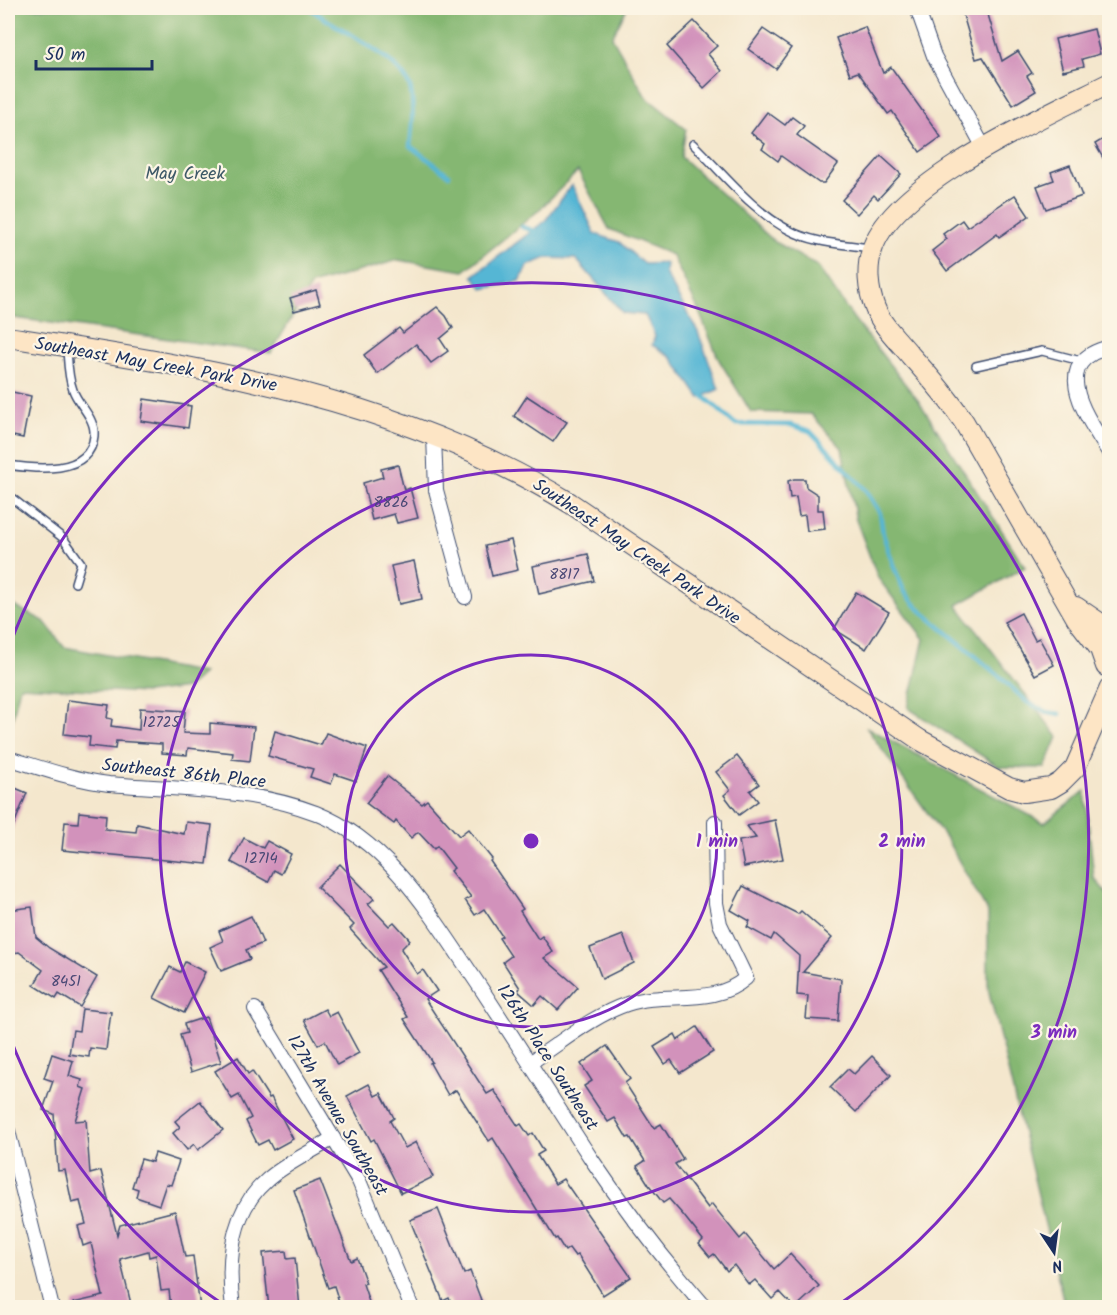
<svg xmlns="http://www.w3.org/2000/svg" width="1117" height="1315" font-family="Kalam,sans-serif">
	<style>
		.forest { fill: #85b772; stroke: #507368; stroke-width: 1.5 }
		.water { fill: #55b6d4; stroke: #387299; stroke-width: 1.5 }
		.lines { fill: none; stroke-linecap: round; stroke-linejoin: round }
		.stream { stroke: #55b6d4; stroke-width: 4.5 }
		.building { fill: #d292bb }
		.lane-casing { stroke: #3c4b6f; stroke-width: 10 }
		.street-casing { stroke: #3c4b6f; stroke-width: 16 }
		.secondary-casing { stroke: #3c4b6f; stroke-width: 22 }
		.lane { stroke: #fff; stroke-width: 7 }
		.street { stroke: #fff; stroke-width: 14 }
		.secondary { stroke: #fde5c5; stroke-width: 20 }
		.ring { fill: none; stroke: #7b2cbf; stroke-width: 3 }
		.labels { text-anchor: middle; stroke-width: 4.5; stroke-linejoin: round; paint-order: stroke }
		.number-label { font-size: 15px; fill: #494875 }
		.park-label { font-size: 18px; fill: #3e5968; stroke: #fcf5e5 }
		.street-label { font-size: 18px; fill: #1b2f5e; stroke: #fcf5e5 }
		.centre { fill: #7b2cbf; stroke: #fcf5e5; stroke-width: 3 }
		.ring-label { font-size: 18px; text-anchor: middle; font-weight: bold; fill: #7b2cbf; stroke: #fcf5e5; stroke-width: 4.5; stroke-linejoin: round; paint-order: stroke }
	</style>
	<rect width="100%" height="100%" fill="#fcf5e5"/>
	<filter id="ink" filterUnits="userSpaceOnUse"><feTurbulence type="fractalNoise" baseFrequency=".0167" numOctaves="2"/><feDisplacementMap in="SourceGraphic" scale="12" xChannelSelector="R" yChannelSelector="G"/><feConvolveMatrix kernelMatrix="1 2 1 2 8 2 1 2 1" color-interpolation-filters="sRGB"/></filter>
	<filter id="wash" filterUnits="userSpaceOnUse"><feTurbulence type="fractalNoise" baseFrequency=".008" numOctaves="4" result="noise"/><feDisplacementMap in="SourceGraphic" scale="24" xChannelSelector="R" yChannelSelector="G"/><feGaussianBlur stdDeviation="1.35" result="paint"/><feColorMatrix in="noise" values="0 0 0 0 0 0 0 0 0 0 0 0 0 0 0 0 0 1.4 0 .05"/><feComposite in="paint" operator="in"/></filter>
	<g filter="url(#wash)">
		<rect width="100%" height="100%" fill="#f4e7cd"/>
		<g class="forest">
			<path d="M8 8H627L612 37 646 97 686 129 681 157 775 242 817 266 854 319 920 403 1025 567 957 605 1058 737 1045 768 999 767 908 708 924 639 878 578 856 520 842 448 811 414 751 412 719 360 697 307 672 255 609 229 578 171 538 211 464 271 398 260 311 285 271 353 8 317Z"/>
			<path d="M8 603 44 621 64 647 204 673 187 688 146 693 20 686 11 725H8Z"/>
			<path d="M866 727 1044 823 1085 791 1094 878 1110 897 1109 1307H1065L988 988V913L947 840Z"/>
		</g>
		<path class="water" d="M572 185 595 234 619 242 644 264 666 263 665 273 698 332 719 389 700 398 671 357 652 345 655 336 645 315 623 313 576 259 546 258 527 266 520 281 483 289 473 276 545 221Z"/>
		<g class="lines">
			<g class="stream">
				<path d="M309 8C335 28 405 59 411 91 414 109 412 128 410 146L449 175"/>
				<path d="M522 227 538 232"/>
				<path d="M699 392 735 424 791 425 810 431 865 489 880 513 883 534 894 567 904 591 920 610 999 676 1027 702 1047 712 1060 714"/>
			</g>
		</g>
		<g id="blocks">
			<g class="building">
				<path d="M961 8H986L1002 61 1018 51 1032 73 1027 76 1036 91 1013 105 983 57 976 59Z"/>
				<path d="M694 21 717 46 708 54 722 71 704 88 667 46Z"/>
				<path d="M865 27 883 73 891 67 941 137 920 152 892 111 888 114 858 72 850 75 836 38Z"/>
				<path d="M763 29 791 48 776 69 748 49Z"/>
				<path d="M1094 29 1100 54 1082 59 1084 66 1063 71 1055 39Z"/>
				<path d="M767 112 785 125 792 117 804 126 797 135 838 164 824 183H819L781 156 778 161 762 149 765 144 751 133Z"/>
				<path d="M1110 135V170L1095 144Z"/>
				<path d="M881 156 901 174 878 199 874 195 857 214 842 200Z"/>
				<path d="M1070 165 1082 196 1046 209 1037 186 1054 180 1051 172Z"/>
				<path d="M1015 195 1029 216 999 237 997 234 947 271 932 251 947 239 943 234 962 220 967 227Z"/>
				<path d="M316 290 320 304 294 311 290 298Z"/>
				<path d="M437 307 446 316 453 328 440 339 448 351 431 363 416 344 377 374 364 355 399 328 403 333Z"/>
				<path d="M8 391 31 396 23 438 8 435Z"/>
				<path d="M527 396 567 422 553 442 514 416Z"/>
				<path d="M144 399 191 406 188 428 141 421Z"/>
				<path d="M398 465 404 490 410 488 418 518 397 523 394 514 372 520 363 483 383 477 381 469Z"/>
				<path d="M794 479H805L806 487 818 495V510H823L825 529 807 531 805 515 799 516 796 497 790 498 788 481Z"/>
				<path d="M511 540 518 570 492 576 485 546Z"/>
				<path d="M588 554 594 581 539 594 533 566Z"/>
				<path d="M414 561 422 599 399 604 391 566Z"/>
				<path d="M856 592 889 612 866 649 834 629Z"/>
				<path d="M1021 613 1035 640 1039 638 1054 665 1035 675 1004 622Z"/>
				<path d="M68 700 109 705 107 718 112 719 111 726 139 730 140 708 185 711 183 733 210 734V723L254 727 250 761 232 759 233 753 188 748 187 755 162 753V744L116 741 115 749 89 746 90 737 64 734Z"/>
				<path d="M275 731 321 745 326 733 367 748 356 781 335 774 331 784 310 777 313 769 268 756Z"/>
				<path d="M737 756 759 784 750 791 758 801 739 815 724 795 730 790 716 772Z"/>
				<path d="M387 776 422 804 427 800 459 836 468 829 492 859 490 861 523 909 520 911 538 939 542 936 553 952 544 958 578 987 558 1010 542 996 534 1005 518 991 520 988 503 962 511 956 499 938 502 936 484 909 475 915 465 900 471 897 450 871 454 868 437 846 434 849 418 832 411 838 396 821 394 824 366 803Z"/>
				<path d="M8 785 27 793 8 839Z"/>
				<path d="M79 812 106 815 105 829 136 832 137 824 184 834 186 822 212 825 207 864 62 850 65 822 78 823Z"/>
				<path d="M775 820 783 859 744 867 739 841 756 838 747 826Z"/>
				<path d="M244 838 263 848 267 841 291 854 281 874 274 870 268 882 231 862Z"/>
				<path d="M340 864 374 899 368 904 389 926 394 922 410 940 401 949 417 974 423 970 437 991 425 999 487 1094 494 1090 518 1126 521 1124 529 1136 533 1133 544 1151 537 1155 555 1184 563 1179 631 1277 603 1295 578 1255 575 1256 569 1248 565 1251 557 1238 555 1239 493 1138 489 1141 456 1090 448 1095 430 1063 432 1062 404 1019 408 1017 378 970 384 967 350 929 354 925 317 887Z"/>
				<path d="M743 886 798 914 801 911 832 938 803 972 841 979 838 1021 806 1019 808 996 797 995 799 956 774 934 771 940 747 927 750 921 731 910Z"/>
				<path d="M32 907 36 937 49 948 97 977 80 1007 59 994 56 999 34 985 43 970 19 952 8 954V910Z"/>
				<path d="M251 916 263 943 246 950 250 959 221 971 210 947 223 941 219 931Z"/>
				<path d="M623 935 634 963 602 979 590 948Z"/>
				<path d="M185 962 205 972 184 1013 154 998 170 967 180 972Z"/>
				<path d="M82 1009 111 1012 106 1050 90 1048 89 1057 69 1054 73 1030 79 1031Z"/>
				<path d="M325 1009 329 1016 337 1012 359 1053 337 1065 325 1041 318 1045 304 1020Z"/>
				<path d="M206 1017 221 1062 191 1072 180 1035 187 1033 184 1024Z"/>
				<path d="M697 1027 713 1052 680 1073 671 1060 665 1064 654 1047 675 1034 678 1040Z"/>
				<path d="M607 1046 630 1079 625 1083 654 1128 661 1124 683 1159 675 1164 708 1208 712 1204 740 1239 745 1234 774 1269 790 1254 819 1286 795 1308 780 1292 772 1299 755 1280 749 1285 734 1265 727 1271 714 1254 710 1257 699 1244 703 1240 684 1216 669 1199 663 1203 649 1185 637 1166 645 1161 630 1137 627 1138 615 1118 608 1122 584 1086 592 1081 581 1064Z"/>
				<path d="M52 1054 73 1061 69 1076 82 1080 80 1087 85 1089 75 1121 86 1120 90 1174 101 1171 117 1235 120 1225 175 1211 185 1257 193 1256 200 1308H171L169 1290 161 1291 156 1255 149 1257 148 1251 120 1259 132 1308H73V1303L103 1296 91 1243 83 1246 78 1226 86 1224 80 1201 72 1203 65 1170 58 1171 54 1114 43 1110 53 1081 44 1078Z"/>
				<path d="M872 1056 891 1075 856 1112 830 1087 848 1069 854 1074Z"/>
				<path d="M238 1057 248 1074 252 1071 269 1098 271 1097 293 1139 273 1150 268 1140 258 1145 246 1121 251 1118 239 1095 232 1099 215 1071Z"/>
				<path d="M369 1084 375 1096 381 1093 394 1118 390 1121 405 1148 416 1142 433 1177 401 1193 374 1139 371 1141 347 1096Z"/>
				<path d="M200 1101 223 1130 198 1150 194 1144 187 1150 173 1133 180 1127 175 1121Z"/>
				<path d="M155 1153 179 1161 171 1185 166 1184 159 1205 136 1197 138 1189 132 1187 141 1159 152 1162Z"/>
				<path d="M320 1180 351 1261 357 1258 366 1283 363 1284 371 1308H341L334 1286 328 1288 294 1190Z"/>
				<path d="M438 1209 464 1274 470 1271 484 1308H453L449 1298 443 1301 410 1220Z"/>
				<path d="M286 1251 287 1259 295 1258 300 1308H269L263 1253Z"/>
			</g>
		</g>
	</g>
	<g filter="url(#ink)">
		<use href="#blocks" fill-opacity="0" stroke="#3c4b6f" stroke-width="1.5"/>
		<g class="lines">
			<g class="lane-casing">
				<g id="lane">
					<path d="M693 144C723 173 752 211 789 230 812 243 844 244 869 248"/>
					<path d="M976 366 1042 351 1081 361"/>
					<path d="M8 465C34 469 90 476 94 436 96 418 78 405 73 390 68 377 68 363 67 349"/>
					<path d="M8 495 63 538 81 563 75 583"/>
				</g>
			</g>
			<g class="street-casing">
				<g id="street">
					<path d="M917 8 934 56 984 148"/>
					<path d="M1110 347C1045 362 1089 420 1110 454"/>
					<path d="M434 436 436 490 465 597"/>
					<path d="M8 758C41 768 74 780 109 784 179 790 250 788 316 813 387 841 430 913 470 972 512 1034 551 1098 592 1160 627 1212 665 1261 706 1308"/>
					<path d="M255 1009 359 1181 412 1308"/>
					<path d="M531 1062C562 1042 592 1016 627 1004 666 990 712 1008 746 978L720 924 716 903 715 822"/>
					<path d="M8 1131 52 1308"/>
					<path d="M233 1308C227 1263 230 1212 267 1180 286 1163 312 1152 333 1138"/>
				</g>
			</g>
			<g class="secondary-casing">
				<g id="secondary">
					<path d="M8 337C205 368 395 396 570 503L920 740 1009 788 1024 792 1051 788 1061 782 1075 768 1110 688"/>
					<path d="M1076 607 1110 630"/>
					<path d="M1106 666 1100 649 1077 619 964 422C948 398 930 377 910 355 898 340 882 326 875 308 868 290 866 268 872 250 892 183 1049 114 1110 83"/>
				</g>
			</g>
			<use href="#lane" class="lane"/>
			<use href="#street" class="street"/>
			<use href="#secondary" class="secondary"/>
		</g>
	</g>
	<g class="ring">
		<circle cx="531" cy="841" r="186"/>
		<circle cx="531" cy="841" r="371"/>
		<path d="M224 1305A557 557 0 0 1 8 1032M8 650A557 557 0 1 1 838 1305"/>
	</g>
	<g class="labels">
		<g class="number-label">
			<text x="391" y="507">8826</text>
			<text x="564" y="579">8817</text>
			<text x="161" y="727">12725</text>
			<text x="261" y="863">12714</text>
			<text x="66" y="986">8451</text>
		</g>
		<g class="park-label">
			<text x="185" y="179">May Creek</text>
		</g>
		<g class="street-label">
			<text transform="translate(156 364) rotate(10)" y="6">Southeast May Creek Park Drive</text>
			<text transform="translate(637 551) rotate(34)" y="6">Southeast May Creek Park Drive</text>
			<text transform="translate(184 773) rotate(6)" y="6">Southeast 86th Place</text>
			<text transform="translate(548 1057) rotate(57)" y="6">126th Place Southeast</text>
			<text transform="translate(338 1115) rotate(60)" y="6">127th Avenue Southeast</text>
		</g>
	</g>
	<circle cx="531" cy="841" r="9" class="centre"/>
	<g class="ring-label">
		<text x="717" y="847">1 min</text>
		<text x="902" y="847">2 min</text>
		<text x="1054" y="1038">3 min</text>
	</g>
	<rect width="1117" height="1315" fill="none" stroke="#fcf5e5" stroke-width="30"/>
	<g transform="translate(1054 1252) rotate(167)" stroke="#fcf5e5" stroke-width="4.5" paint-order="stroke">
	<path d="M0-4.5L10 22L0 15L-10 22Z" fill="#1b2f5e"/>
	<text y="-9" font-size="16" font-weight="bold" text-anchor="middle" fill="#1b2f5e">N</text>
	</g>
	<path d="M36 60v9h116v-9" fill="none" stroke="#1b2f5e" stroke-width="3"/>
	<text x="45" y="60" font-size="18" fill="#1b2f5e" stroke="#fcf5e5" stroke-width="4.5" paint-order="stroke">50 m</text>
</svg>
